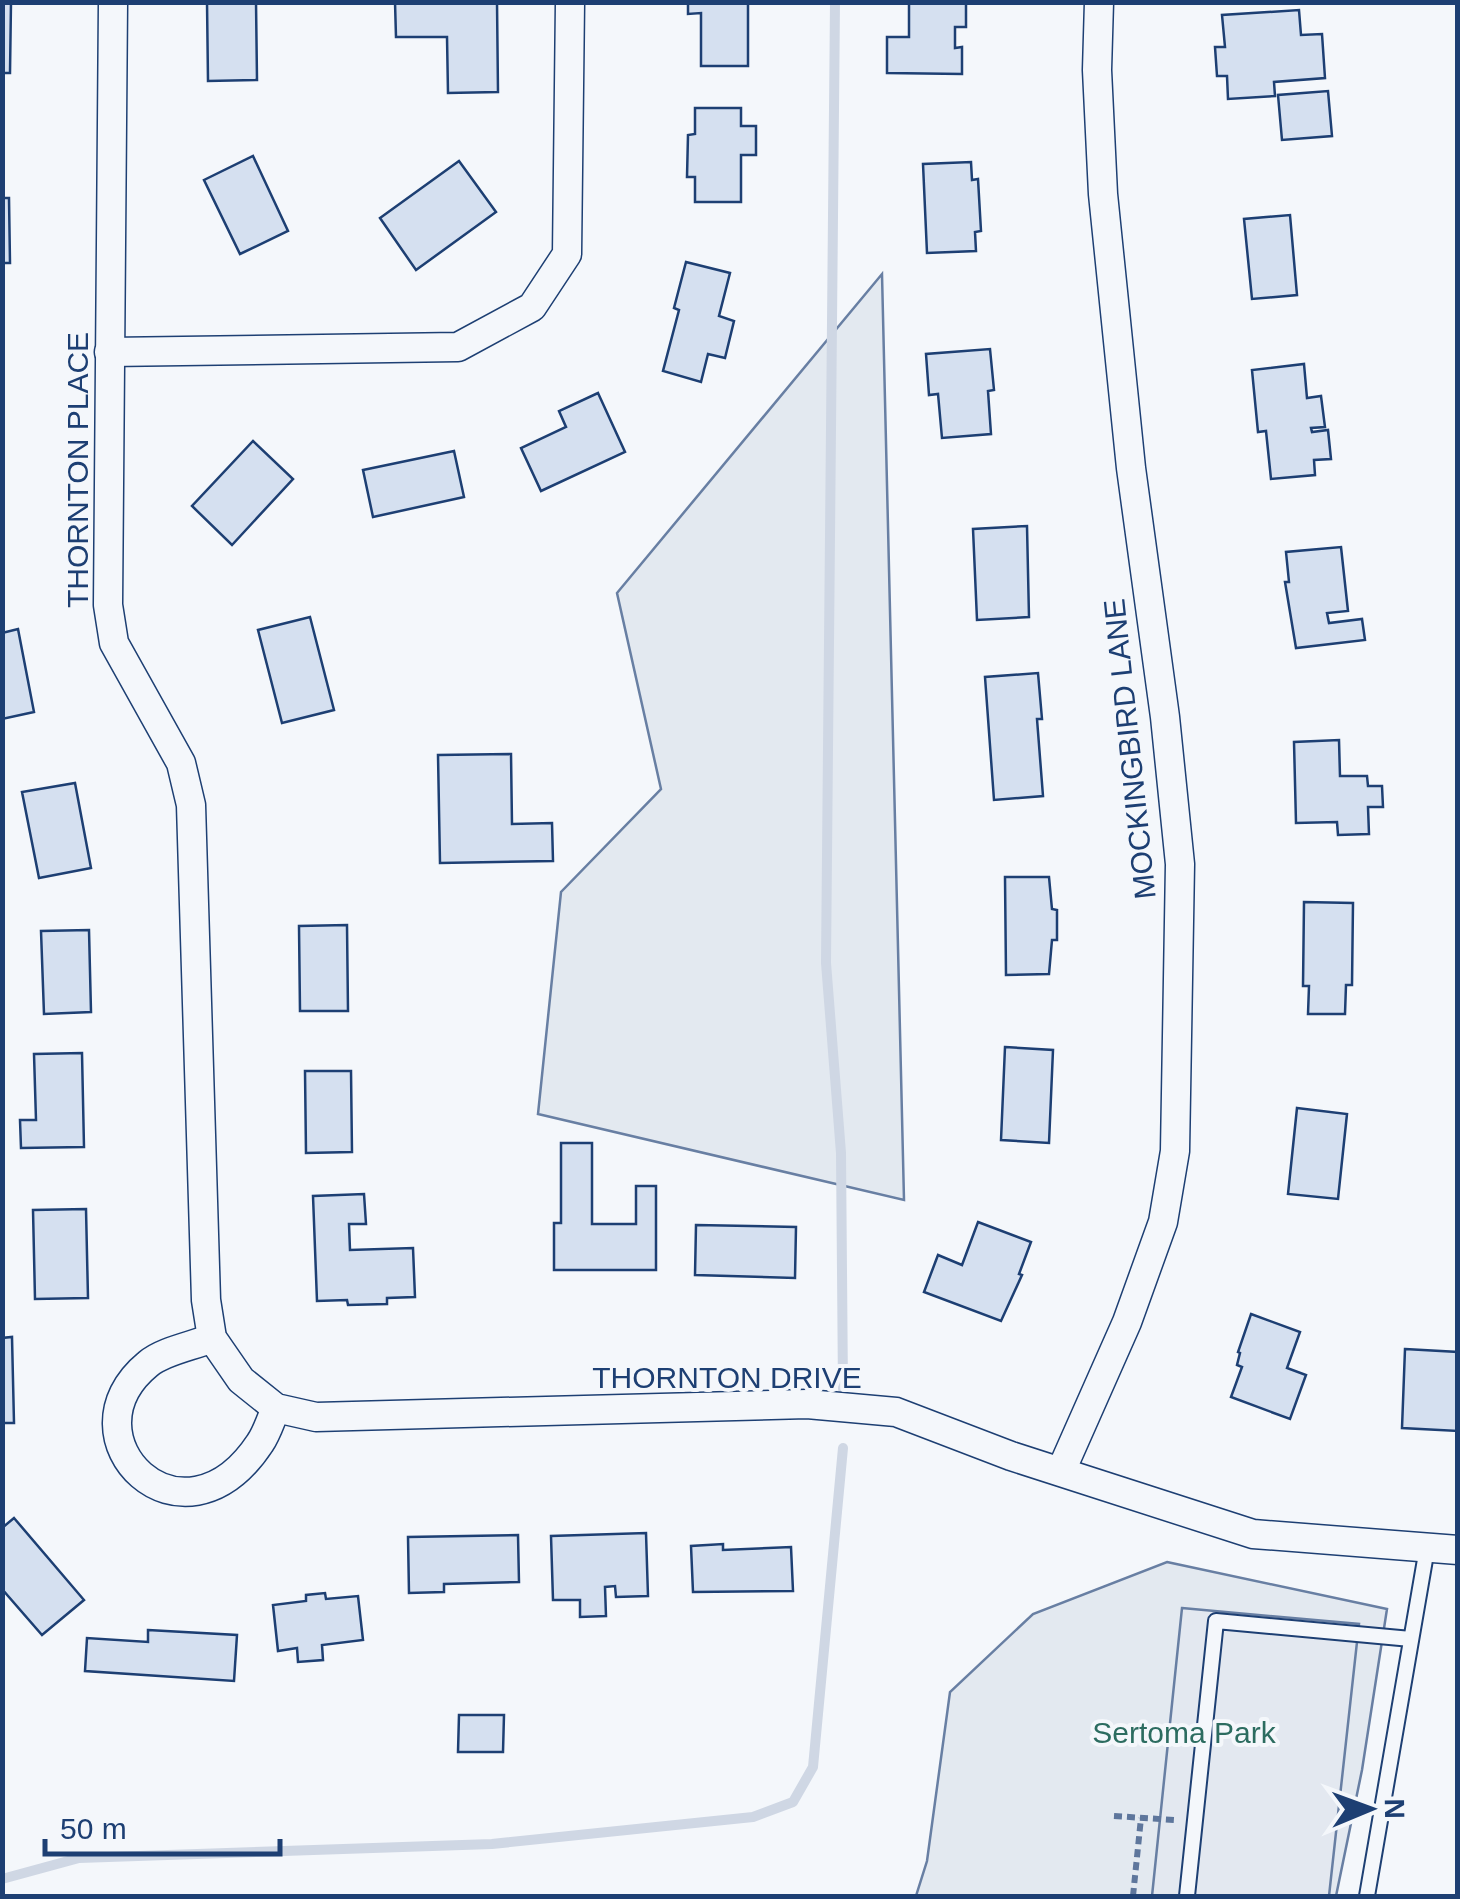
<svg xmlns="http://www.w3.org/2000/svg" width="1460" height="1899" font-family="Arial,sans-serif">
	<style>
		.green { fill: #e3e9f0; stroke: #687fa3; stroke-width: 2.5 }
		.parking { fill: #e3e8f0; stroke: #687fa3; stroke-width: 2.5 }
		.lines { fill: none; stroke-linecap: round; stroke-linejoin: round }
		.stream { stroke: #cfd7e4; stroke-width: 10 }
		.building { fill: #d5e0f0; stroke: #1d3f73; stroke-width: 2.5 }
		.service-casing { stroke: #1d3f73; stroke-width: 18 }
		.minor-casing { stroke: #1d3f73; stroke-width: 31 }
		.path { stroke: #5e769c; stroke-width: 6; stroke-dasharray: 8 5; stroke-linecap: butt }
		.service { stroke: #f4f7fb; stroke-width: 14 }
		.minor { stroke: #f4f7fb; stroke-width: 28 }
		.labels { text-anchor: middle; stroke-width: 8; stroke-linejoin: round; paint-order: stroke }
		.street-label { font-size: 30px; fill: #1d3f73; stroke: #f4f7fb }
		.park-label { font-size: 30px; fill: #2c6c60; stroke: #f4f7fb }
	</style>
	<rect width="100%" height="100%" fill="#f4f7fb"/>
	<g class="green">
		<path d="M882 274 904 1200 538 1114 561 892 661 789 617 593Z"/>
		<path d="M1167 1562 1387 1609 1362 1770 1336 1896H916L927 1861 950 1692 1033 1614Z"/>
	</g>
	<path class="parking" d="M1182 1608 1359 1624 1329 1896H1152Z"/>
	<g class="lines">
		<g class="stream">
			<path d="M835 2 826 963 841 1153 843 1389"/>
			<path d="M2 1879 79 1858 492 1844 753 1817 793 1802 813 1767 843 1448"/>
		</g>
	</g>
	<g class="building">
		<path d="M2 2H11L10 73H2Z"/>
		<path d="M207 2H256L257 80 208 81Z"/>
		<path d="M395 2H497L498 92 448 93 447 37H396Z"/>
		<path d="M688 2H748V66H701V13L688 14Z"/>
		<path d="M909 2H966V27H955V48L962 47V74L887 73V37H909Z"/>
		<path d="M1299 10 1301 35 1322 34 1325 78 1274 82 1275 96 1228 99 1227 76H1217L1215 47H1225L1222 15Z"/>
		<path d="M1328 91 1332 136 1282 140 1278 95Z"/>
		<path d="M695 108H741V126H756V155H741V202H695V177H687L688 135 695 134Z"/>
		<path d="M253 156 288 231 240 254 204 180Z"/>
		<path d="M459 161 496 212 416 270 380 218Z"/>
		<path d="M971 162 972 180 978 179 981 231 975 232 976 251 927 253 923 164Z"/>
		<path d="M2 198H9L10 263H2Z"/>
		<path d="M1290 215 1297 295 1252 299 1244 219Z"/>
		<path d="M686 262 730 273 719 316 734 321 725 358 708 354 701 382 663 371 679 310 674 308Z"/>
		<path d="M990 349 994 390 988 391 991 434 942 438 938 394 929 395 926 354Z"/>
		<path d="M1304 364 1307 398 1321 396 1325 427 1311 428 1312 432 1328 430 1331 459 1314 460 1315 475 1271 479 1266 431 1258 432 1252 370Z"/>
		<path d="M598 393 625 452 541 491 521 448 566 427 559 411Z"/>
		<path d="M253 441 293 479 232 545 192 506Z"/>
		<path d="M454 451 464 497 373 517 363 470Z"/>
		<path d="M1027 526 1029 617 977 620 973 529Z"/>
		<path d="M1341 547 1348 611 1327 613 1329 623 1362 619 1365 640 1296 648 1285 582H1289L1286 552Z"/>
		<path d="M310 617 334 710 282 723 258 630Z"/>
		<path d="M18 629 34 712 2 719V633Z"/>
		<path d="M1038 673 1042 719H1037L1043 796 994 800 985 677Z"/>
		<path d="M1339 740 1340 776H1367L1368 786H1382L1383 807H1368L1369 834 1338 835 1337 822 1296 823 1294 742Z"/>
		<path d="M511 754 512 824 552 823 553 861 440 863 438 755Z"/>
		<path d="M75 783 91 868 39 878 22 792Z"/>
		<path d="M1005 877H1049L1052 909 1057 910V940H1052L1049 974 1006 975Z"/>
		<path d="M1304 902 1353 903 1352 985H1346L1345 1014H1308L1309 986H1303Z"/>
		<path d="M347 925 348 1011H300L299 926Z"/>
		<path d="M89 930 91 1012 44 1014 41 931Z"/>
		<path d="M1005 1047 1053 1050 1049 1143 1001 1140Z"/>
		<path d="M82 1053 84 1147 21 1148 20 1120H36L34 1054Z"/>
		<path d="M305 1071H351L352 1152 306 1153Z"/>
		<path d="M1297 1108 1347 1114 1338 1199 1288 1194Z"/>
		<path d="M561 1143H592V1224H636V1186H656V1270H554V1223H561Z"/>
		<path d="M364 1194 366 1224H349L350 1250 413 1248 415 1297 387 1298V1304L348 1305 347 1300 317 1301 313 1196Z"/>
		<path d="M86 1209 88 1298 35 1299 33 1210Z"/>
		<path d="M978 1222 1031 1242 1019 1274 1022 1275 1001 1321 924 1292 938 1255 962 1265Z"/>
		<path d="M696 1225 796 1227 795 1278 695 1275Z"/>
		<path d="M1251 1314 1300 1332 1287 1368 1306 1375 1290 1419 1231 1397 1242 1367 1237 1365 1240 1353 1238 1352Z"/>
		<path d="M12 1337 14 1423H2V1338Z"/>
		<path d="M1405 1349 1458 1352V1431L1402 1428Z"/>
		<path d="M14 1518 84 1600 42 1635 2 1589V1528Z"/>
		<path d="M646 1533 648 1596 616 1597 615 1586 605 1587 606 1616 580 1617V1600H553L551 1536Z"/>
		<path d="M518 1535 519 1582 444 1584V1592L409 1593 408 1537Z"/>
		<path d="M723 1544V1550L791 1547 793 1591 693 1592 691 1546Z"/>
		<path d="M325 1593 326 1599 358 1596 363 1640 322 1645 323 1660 298 1662 297 1648 278 1651 273 1605 306 1601V1595Z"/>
		<path d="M148 1630 237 1635 234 1681 85 1671 87 1638 148 1642Z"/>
		<path d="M459 1715H504L503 1752H458Z"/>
	</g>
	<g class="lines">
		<g class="service-casing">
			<g id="service">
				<path d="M1187 1896 1216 1621 1411 1639"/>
				<path d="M1367 1896 1427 1548"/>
			</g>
		</g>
		<g class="minor-casing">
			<g id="minor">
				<path d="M113 2 108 605 114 643 181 763 191 805 206 1300 212 1338 241 1380 276 1408 316 1417 807 1404 896 1412 1011 1456 1253 1534 1458 1550"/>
				<path d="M109 352 458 347 532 307 567 254 570 2"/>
				<path d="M212 1338C193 1346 163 1351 148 1364 59 1437 182 1561 260 1443 267 1433 271 1419 276 1408"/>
				<path d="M1061 1471 1127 1322 1163 1222 1175 1151 1180 864 1165 717 1131 468 1103 194 1097 70 1099 2"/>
			</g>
		</g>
		<g class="path">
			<path d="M1114 1816 1174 1820"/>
			<path d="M1133 1896 1141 1818"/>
		</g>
		<use href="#service" class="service"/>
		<use href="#minor" class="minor"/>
	</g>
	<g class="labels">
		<g class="street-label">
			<text transform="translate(78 470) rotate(-90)" y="10">THORNTON PLACE</text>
			<text transform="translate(1130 749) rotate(-96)" y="10">MOCKINGBIRD LANE</text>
			<text x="727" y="1388">THORNTON DRIVE</text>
		</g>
		<g class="park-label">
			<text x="1184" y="1743">Sertoma Park</text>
		</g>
	</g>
	<rect width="1460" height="1899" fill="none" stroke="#1d3f73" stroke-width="10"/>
	<g transform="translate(1370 1809) rotate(89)" stroke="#f4f7fb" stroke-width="8" paint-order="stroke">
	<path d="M0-8L18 38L0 25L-18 38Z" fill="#1d3f73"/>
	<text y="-15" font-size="28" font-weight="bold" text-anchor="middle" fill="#1d3f73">N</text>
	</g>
	<path d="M45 1839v15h235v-15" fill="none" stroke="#1d3f73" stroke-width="5"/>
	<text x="60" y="1839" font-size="30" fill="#1d3f73" stroke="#f4f7fb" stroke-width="8" paint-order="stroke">50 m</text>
</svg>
